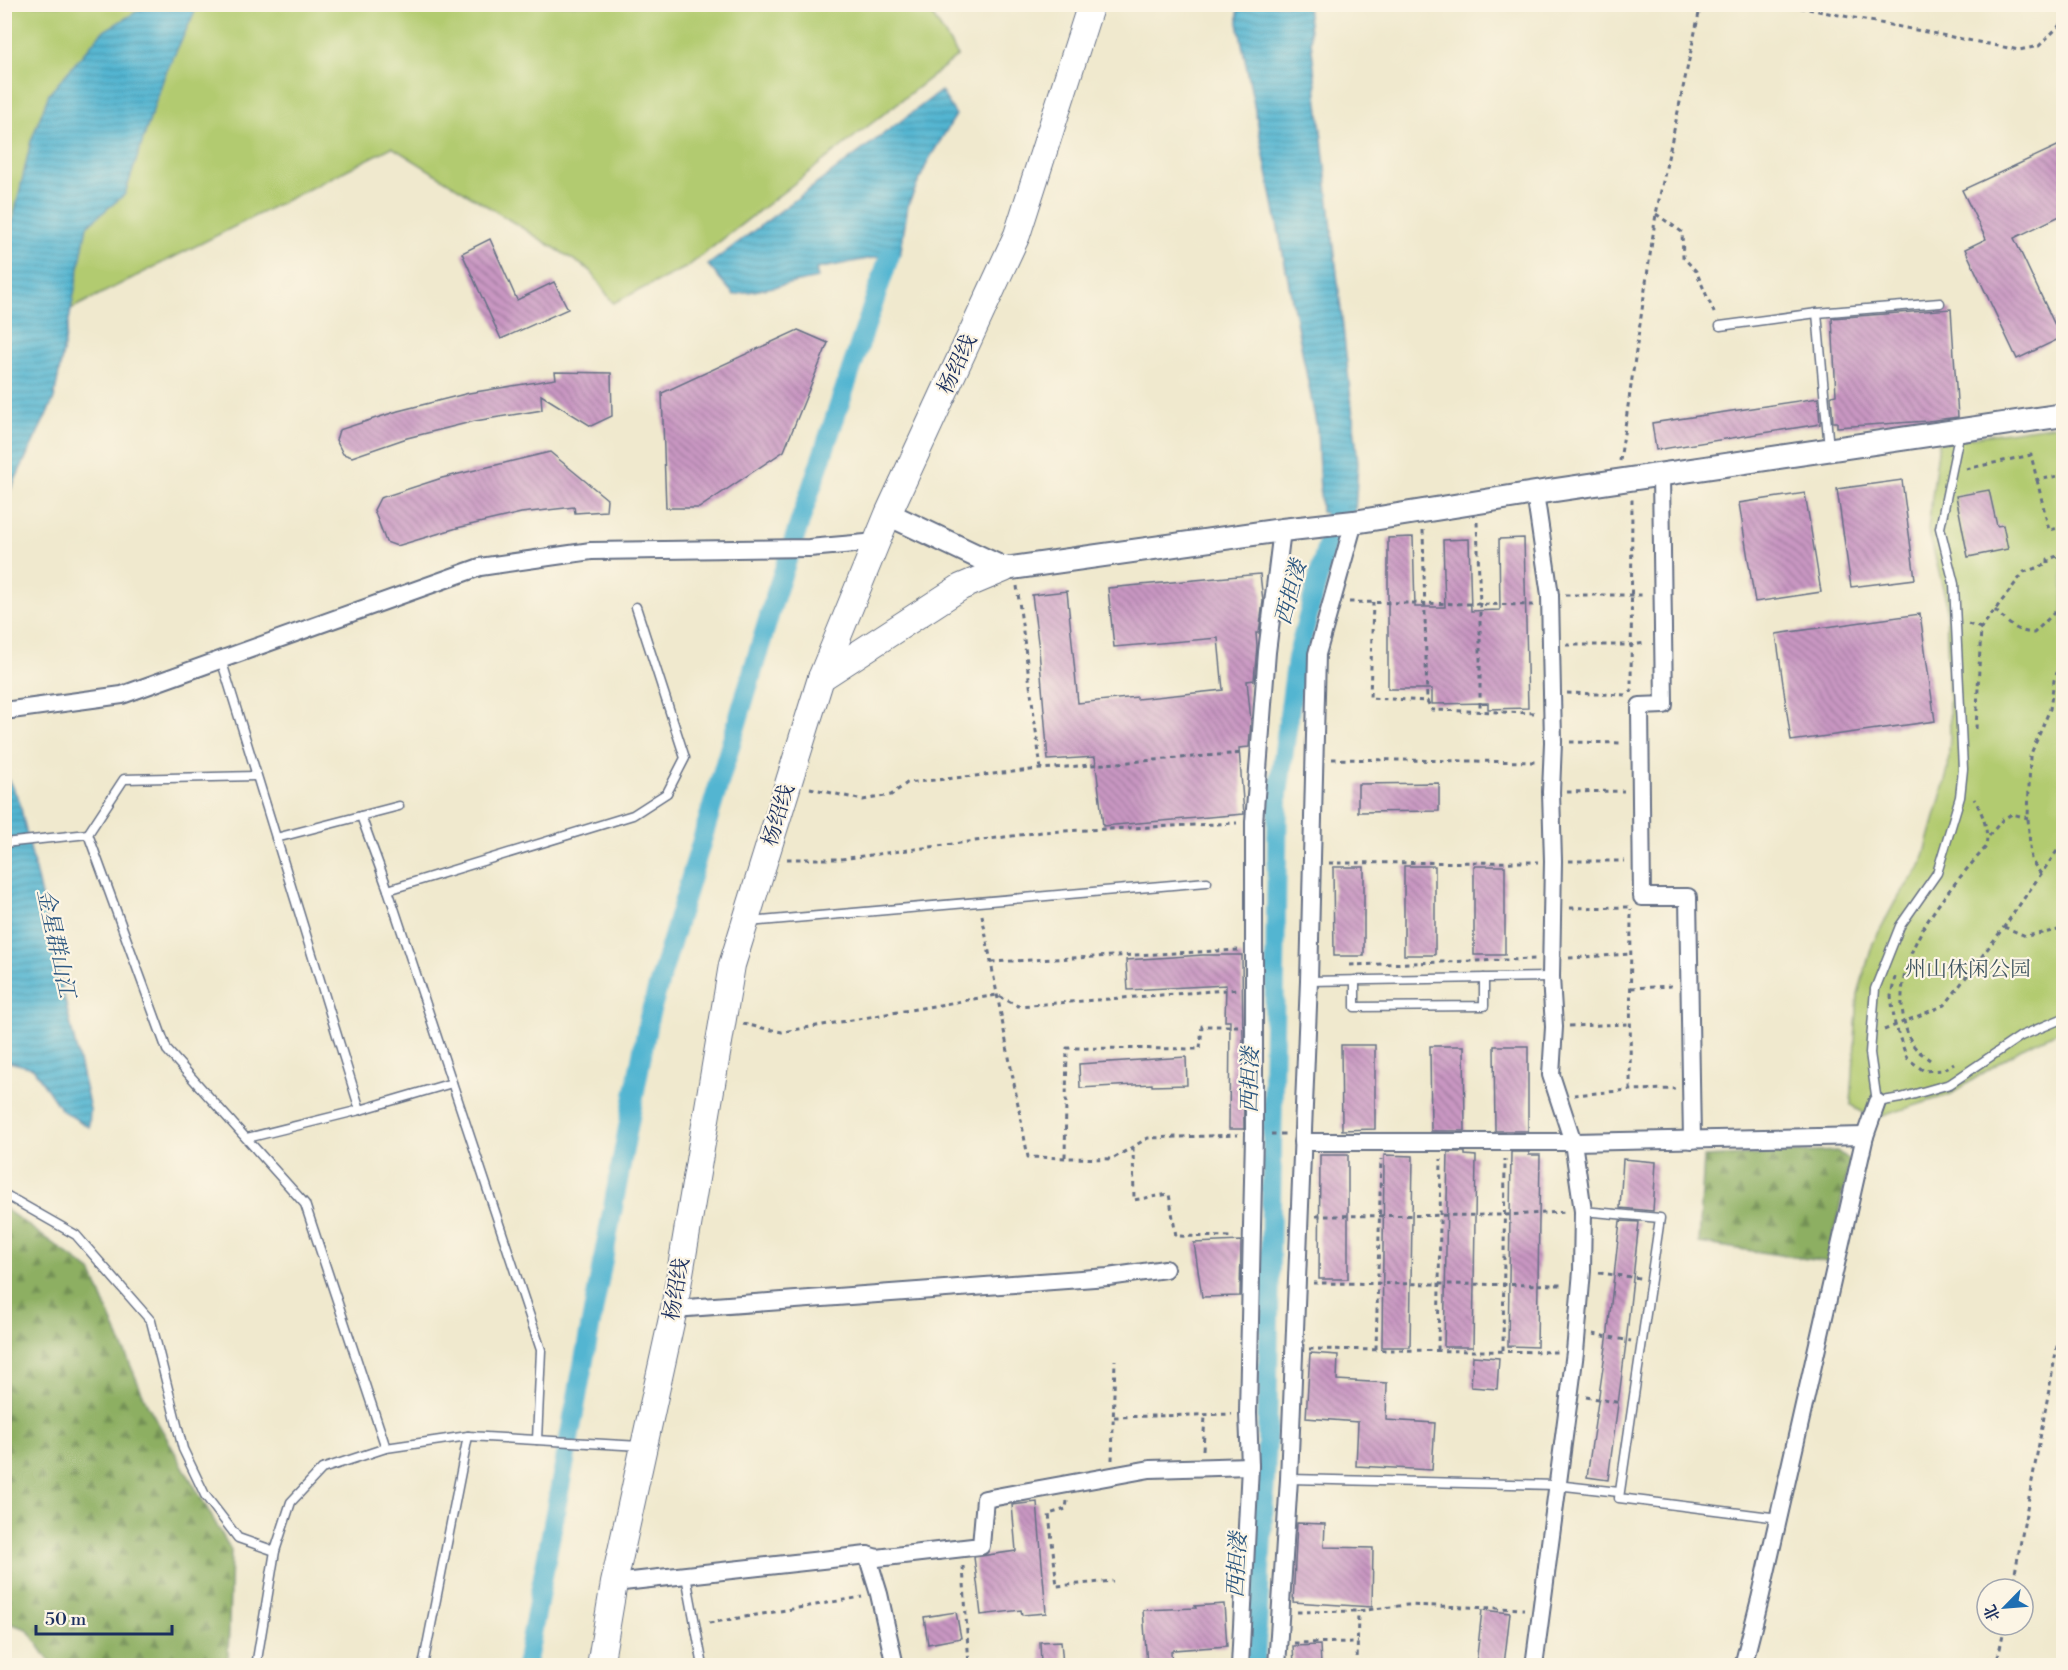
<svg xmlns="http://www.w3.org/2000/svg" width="2068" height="1670" font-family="'Libre Bodoni','Noto Serif SC',serif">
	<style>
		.forest { fill: url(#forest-firs); stroke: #546f60; stroke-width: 1.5 }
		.green { fill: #b2cb70; stroke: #667d67; stroke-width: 1.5 }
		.water { fill: url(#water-rules); stroke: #367298; stroke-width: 1.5 }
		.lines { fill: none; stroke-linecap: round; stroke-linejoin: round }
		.canal { stroke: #52b5d1; stroke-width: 20 }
		.building { fill: url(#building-back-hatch) }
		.lane-casing { stroke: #667085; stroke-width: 11 }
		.street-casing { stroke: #667085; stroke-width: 20 }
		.secondary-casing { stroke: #667085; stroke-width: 26 }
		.primary-casing { stroke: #667085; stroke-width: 28 }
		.path { stroke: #667085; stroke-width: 3; stroke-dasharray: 4.5 4.5; stroke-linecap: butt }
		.lane { stroke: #fff; stroke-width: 8 }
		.street { stroke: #fff; stroke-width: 16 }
		.secondary { stroke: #fff; stroke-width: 22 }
		.primary { stroke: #fff; stroke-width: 26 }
		.labels { text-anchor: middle; stroke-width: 4.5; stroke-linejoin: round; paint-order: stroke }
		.street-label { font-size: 21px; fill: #1b2f5e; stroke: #fcf5e5 }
		.park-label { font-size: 21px; fill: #415662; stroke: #fcf5e5 }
		.water-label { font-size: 22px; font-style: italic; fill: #2c5780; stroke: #fcf5e5 }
	</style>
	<defs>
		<pattern id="forest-firs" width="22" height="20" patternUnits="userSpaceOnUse" patternTransform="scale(1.5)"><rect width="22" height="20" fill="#8daf62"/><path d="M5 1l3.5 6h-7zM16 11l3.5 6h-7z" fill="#728f54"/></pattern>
		<pattern id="water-rules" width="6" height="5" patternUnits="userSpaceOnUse" patternTransform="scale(1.5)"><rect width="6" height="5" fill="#52b5d1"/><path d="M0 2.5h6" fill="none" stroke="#4394ad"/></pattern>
		<pattern id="building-back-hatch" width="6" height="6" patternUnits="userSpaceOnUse" patternTransform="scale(1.5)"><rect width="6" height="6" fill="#c997c2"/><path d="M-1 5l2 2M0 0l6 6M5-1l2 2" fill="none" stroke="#a27ca1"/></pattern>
	</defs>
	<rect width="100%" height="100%" fill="#fcf5e5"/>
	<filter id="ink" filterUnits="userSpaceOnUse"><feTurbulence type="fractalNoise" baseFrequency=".0167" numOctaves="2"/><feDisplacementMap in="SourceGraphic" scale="12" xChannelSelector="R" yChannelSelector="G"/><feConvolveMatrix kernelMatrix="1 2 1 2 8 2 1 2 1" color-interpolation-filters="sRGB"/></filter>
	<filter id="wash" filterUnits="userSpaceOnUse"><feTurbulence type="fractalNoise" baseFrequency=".008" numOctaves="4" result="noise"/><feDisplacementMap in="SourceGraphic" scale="24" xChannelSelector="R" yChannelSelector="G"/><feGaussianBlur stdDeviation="1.35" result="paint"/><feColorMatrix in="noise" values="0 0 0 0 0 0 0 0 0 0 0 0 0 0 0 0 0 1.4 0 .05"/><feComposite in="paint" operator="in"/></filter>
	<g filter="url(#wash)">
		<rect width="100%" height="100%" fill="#f0e9ce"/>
		<g class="forest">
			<path d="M1837 1151 1850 1161 1828 1262 1699 1243 1704 1157Z"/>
			<path d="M4 1208 91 1271 146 1402 231 1550 228 1659 225 1665H52L27 1629 5 1622Z"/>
		</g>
		<g class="green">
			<path d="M5 5H926L958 56 687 267 613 303 590 270 392 147 61 314 5 468Z"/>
			<path d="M2063 424V1029L2020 1049 1951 1094 1873 1119 1851 1105 1858 994 1873 943 1895 902 1922 864 1948 770 1950 735 1946 600 1928 529 1939 442Z"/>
		</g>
		<g class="water">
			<path d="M148 5H198L164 77 125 194 87 226 54 399 5 501V255L31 141 49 94 102 32Z"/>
			<path d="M1238 5H1307L1358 462 1355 513 1321 512 1317 428 1238 23Z"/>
			<path d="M941 91 956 115 929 159 908 205 900 256 878 257 816 269 818 278 734 295 708 265Z"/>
			<path d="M5 773 19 800 90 1109 89 1127 61 1110 33 1068 5 1061 4 940 10 926 4 894Z"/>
		</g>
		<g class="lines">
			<g class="canal">
				<path d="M526 1666 649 1017 776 593 889 257"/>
				<path d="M1255 1666 1267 1442 1278 794 1297 658 1336 511"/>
			</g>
		</g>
		<g id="blocks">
			<g class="building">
				<path d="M2064 143V214L2014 238 2061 338 2017 359 1965 249 1986 239 1962 190Z"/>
				<path d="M490 239 517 300 554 282 568 309 501 339 462 253Z"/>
				<path d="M1951 309 1958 417 1928 421 1837 427V422H1833L1831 396 1836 395 1832 318Z"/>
				<path d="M798 330 828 343 784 451 699 508H666L662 393Z"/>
				<path d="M555 372 611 373 612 416 591 426 541 395 542 410 475 421 407 438 352 457 343 454 336 440 339 430 398 411 469 393 556 379Z"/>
				<path d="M1818 398 1820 424 1656 450 1652 423Z"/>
				<path d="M550 452 607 499 606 511 575 513 574 507 521 513 457 528 397 546 386 542 374 510 380 498 442 478Z"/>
				<path d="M1902 480 1915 579 1851 587 1837 489Z"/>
				<path d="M1989 490 1997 526 2003 525 2008 549 1968 557 1956 496Z"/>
				<path d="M1805 493 1821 592 1755 602 1739 503Z"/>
				<path d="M1413 537 1415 607H1445L1443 540 1469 539 1471 611 1500 610 1499 539 1524 538 1528 708 1488 709V703L1432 704V689H1388V538Z"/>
				<path d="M1260 574 1263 601 1259 633H1256L1257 646 1254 680 1247 681 1251 721 1249 747 1239 748 1244 814 1103 826 1095 757 1048 760 1039 650 1032 595 1067 591 1078 703 1137 697V699L1223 690 1218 638 1114 647 1108 588Z"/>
				<path d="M1920 614 1935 721 1791 741 1776 634Z"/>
				<path d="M1439 783V811L1358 812V784Z"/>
				<rect x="1404" y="866" width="31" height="89"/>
				<rect x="1474" y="866" width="31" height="89"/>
				<path d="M1333 867H1364V956H1334Z"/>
				<path d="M1203 955H1242L1244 1129H1229L1230 1021H1225L1226 985 1128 990 1126 960Z"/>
				<path d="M1341 1045H1375V1129L1342 1130Z"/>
				<path d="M1430 1046H1464L1465 1131H1431Z"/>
				<path d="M1494 1046H1528V1131H1495Z"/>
				<path d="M1186 1057 1187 1085 1152 1086V1084L1080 1088 1079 1064Z"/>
				<path d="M1448 1152H1465V1155L1476 1156 1473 1347H1444Z"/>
				<path d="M1511 1152H1529V1155H1540L1537 1347 1508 1346Z"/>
				<path d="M1320 1155H1348V1279H1319Z"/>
				<path d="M1384 1155 1413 1156 1410 1347H1382Z"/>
				<path d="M1623 1159 1656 1162 1653 1211 1620 1208Z"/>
				<path d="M1620 1221 1639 1222 1626 1343 1608 1480 1587 1477 1607 1340Z"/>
				<path d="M1241 1241 1240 1296 1202 1297 1194 1243Z"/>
				<path d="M1310 1353 1338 1355 1337 1380 1387 1383 1386 1420 1435 1423 1432 1470 1356 1466 1358 1422 1306 1418Z"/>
				<path d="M1473 1356 1499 1358 1497 1389 1471 1387Z"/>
				<path d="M1037 1502 1046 1613 1022 1615 1021 1610 981 1615 974 1557 1016 1551 1012 1505Z"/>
				<path d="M1297 1523 1325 1524 1324 1547 1373 1548 1372 1607 1293 1602Z"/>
				<path d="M1224 1604 1227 1646 1174 1650 1171 1652 1172 1665H1147L1143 1610 1196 1608 1195 1606Z"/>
				<path d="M1482 1610 1510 1613 1504 1665H1476Z"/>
				<path d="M956 1612 961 1638 928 1644 924 1617Z"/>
				<path d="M1061 1641 1063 1665H1041L1040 1642Z"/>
				<path d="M1320 1645 1321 1665H1294L1293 1646Z"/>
			</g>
		</g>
	</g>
	<g filter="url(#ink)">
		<use href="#blocks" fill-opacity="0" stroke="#667085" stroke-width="1.5"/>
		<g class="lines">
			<g class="lane-casing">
				<g id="lane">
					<path d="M1817 313 1829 449"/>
					<path d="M1720 326 1817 313 1940 303"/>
					<path d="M1960 431 1940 528 1954 584 1963 769 1960 797 1937 873 1900 926 1875 989 1870 1053 1877 1102 1901 1098 1950 1084 2021 1036 2064 1018"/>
					<path d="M221 659 360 1110"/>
					<path d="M361 816 388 890 541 1350 537 1440"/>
					<path d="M88 834 124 779 256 776"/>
					<path d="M276 838 399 806"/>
					<path d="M4 843 88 834 167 1050 305 1204 386 1448"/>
					<path d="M388 890 633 815 667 793 685 758 636 607"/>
					<path d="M749 922 1207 882"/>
					<path d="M1355 980V1007L1484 1006V978"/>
					<path d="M1309 981 1551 977"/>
					<path d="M247 1138 360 1110 452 1083"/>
					<path d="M4 1194 76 1235 151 1321 183 1449 205 1495 238 1538 275 1551"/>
					<path d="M1583 1211 1660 1218 1619 1498 1779 1518"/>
					<path d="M1289 1479 1556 1485 1619 1492"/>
					<path d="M686 1576 703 1666"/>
					<path d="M256 1666 275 1551 291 1502 322 1469 386 1448 468 1436 640 1446"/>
					<path d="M423 1666 468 1436"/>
				</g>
			</g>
			<g class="street-casing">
				<g id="street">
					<path d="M1661 474 1664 705 1640 706 1642 897H1688L1692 1140"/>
					<path d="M4 711 122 695 480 567 591 551 809 548 877 542"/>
					<path d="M1302 1142H1573L1865 1136"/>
					<path d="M674 1309 1108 1277 1165 1269"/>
					<path d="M867 1555 879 1594 895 1666"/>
					<path d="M614 1583 867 1555 877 1558 981 1546 985 1499 1150 1469 1250 1466"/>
					<path d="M1240 1666 1250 1466 1248 1413 1254 1134V822L1267 652 1282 530"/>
					<path d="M1277 1666 1289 1479 1309 981 1317 654 1354 522"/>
					<path d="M1534 1666 1575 1352 1582 1271 1583 1211 1573 1142 1551 1075 1554 1027 1551 977 1553 861 1551 792 1553 742 1550 595 1535 493"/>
					<path d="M1743 1666 1760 1599 1865 1136 1877 1102"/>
				</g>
			</g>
			<g class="secondary-casing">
				<path id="secondary" d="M888 514 1004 569 1282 530 1354 522 1535 493 2064 415"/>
			</g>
			<g class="primary-casing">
				<g id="primary">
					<path d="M821 678 961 587 1004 569"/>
					<path d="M600 1666 614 1583 674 1309 732 965 821 678 888 514 1017 235 1091 4"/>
				</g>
			</g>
			<g class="path">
				<path d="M1782 4 2019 50 2039 46 2059 26 2064 15"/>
				<path d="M1656 214 1682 232 1683 257 1696 271 1715 315"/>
				<path d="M1620 461 1656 214 1701 4"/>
				<path d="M1966 469 2031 455 2037 480 2064 475"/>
				<path d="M2037 480 2049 530 2064 527"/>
				<path d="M1477 522 1480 605V712"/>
				<path d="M1423 530 1427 701"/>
				<path d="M1017 586 1041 769"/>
				<path d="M1565 595H1646"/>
				<path d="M1349 602 1534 605"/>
				<path d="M1373 602 1370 698 1427 701 1432 710 1535 713"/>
				<path d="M1995 610C2008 623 2016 632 2034 633L2059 608H2064"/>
				<path d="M1968 624 1981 628"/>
				<path d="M1566 645H1631L1646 643"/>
				<path d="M1567 693 1627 695"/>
				<path d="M1631 693 1632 498"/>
				<path d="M1976 729 1981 628 2024 572 2048 564V559L2064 554"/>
				<path d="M1570 742 1623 743"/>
				<path d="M1332 759 1536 762"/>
				<path d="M810 788 863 800 891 795 907 783 1041 769 1243 753"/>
				<path d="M1567 792 1624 791"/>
				<path d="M1989 836 2003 819 2012 814 2028 818"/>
				<path d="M787 859H841L1042 832 1237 823"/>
				<path d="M1569 861H1625"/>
				<path d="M1329 863 1538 862"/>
				<path d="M2041 874 2031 860 2028 818 2030 756 2050 709 2054 680 2064 656"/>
				<path d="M1570 908 1629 907"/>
				<path d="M982 915 1028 1157 1112 1159 1148 1138 1238 1135"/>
				<path d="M2004 927 2026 936 2064 929"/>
				<path d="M1569 958 1631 954"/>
				<path d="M991 962 1238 950"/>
				<path d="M1350 965 1536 959"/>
				<path d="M1895 977 1891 996 1895 1025 1907 1058 1924 1071 1943 1070 1954 1063"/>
				<path d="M1631 988 1674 986"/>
				<path d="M743 1024 782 1032 997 995 1018 1006 1239 989"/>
				<path d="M1569 1026 1631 1024"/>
				<path d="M1884 1030 1945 1005 2004 927 2064 841"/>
				<path d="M1930 1060C1925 1056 1917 1051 1913 1045 1906 1033 1903 1019 1902 1006 1899 943 1948 891 1986 847 1989 831 1983 813 1974 799"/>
				<path d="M1630 1090 1631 909"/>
				<path d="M1574 1095 1630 1090 1675 1089"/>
				<path d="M1271 1134H1286"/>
				<path d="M1133 1147 1134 1200 1169 1194 1176 1236 1234 1237"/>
				<path d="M1065 1157 1067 1048 1200 1049 1202 1026H1238"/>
				<path d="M1316 1216 1505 1215 1567 1212"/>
				<path d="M1599 1273 1640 1278"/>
				<path d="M1313 1283 1564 1285"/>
				<path d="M1593 1334 1631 1341"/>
				<path d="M1309 1349 1558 1352"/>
				<path d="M1376 1349 1381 1159"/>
				<path d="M1438 1350 1441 1159"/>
				<path d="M1503 1350 1505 1159"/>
				<path d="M1586 1397 1621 1403"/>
				<path d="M1114 1417 1232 1414"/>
				<path d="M1203 1450 1205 1416"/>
				<path d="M1112 1460 1115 1360"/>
				<path d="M1067 1501 1066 1509 1049 1514 1057 1586 1113 1581"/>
				<path d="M963 1566 969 1666"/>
				<path d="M2012 1589 2064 1309"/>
				<path d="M1297 1612 1358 1611 1407 1605 1524 1609"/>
				<path d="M709 1623 862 1597"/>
				<path d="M1294 1643 1358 1642"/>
				<path d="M961 1666 969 1665"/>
				<path d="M1357 1666 1358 1611"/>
				<path d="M1996 1666 2005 1625"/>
			</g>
			<use href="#lane" class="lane"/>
			<use href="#street" class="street"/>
			<use href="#secondary" class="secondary"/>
			<use href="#primary" class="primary"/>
		</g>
	</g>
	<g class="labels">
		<g class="street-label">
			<text transform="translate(957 364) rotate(-65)" y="7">杨绍线</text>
			<text transform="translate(778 815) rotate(-73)" y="7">杨绍线</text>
			<text transform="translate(676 1289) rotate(-80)" y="7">杨绍线</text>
		</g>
		<g class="park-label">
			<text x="1968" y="976">州山休闲公园</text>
		</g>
		<g class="water-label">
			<text transform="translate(1290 592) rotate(-75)" y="8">西担溇</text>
			<text transform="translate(57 943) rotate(78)" y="8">金星群山江</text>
			<text transform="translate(1249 1080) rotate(-89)" y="8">西担溇</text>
			<text transform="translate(1236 1565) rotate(-87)" y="8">西担溇</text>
		</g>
	</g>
	<rect width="2068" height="1670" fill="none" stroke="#fcf5e5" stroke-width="24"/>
	<g transform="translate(2005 1607) rotate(245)"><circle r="28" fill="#fcf5e5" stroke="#a2a6af" stroke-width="1.5"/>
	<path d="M0-4.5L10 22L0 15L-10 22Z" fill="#1f6fb2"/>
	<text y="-9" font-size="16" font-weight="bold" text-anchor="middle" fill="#1b2f5e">北</text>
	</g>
	<path d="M36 1625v9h136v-9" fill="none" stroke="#1b2f5e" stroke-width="3"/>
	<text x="45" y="1625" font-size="18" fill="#1b2f5e" stroke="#fcf5e5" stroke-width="4.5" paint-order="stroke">50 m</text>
</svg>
